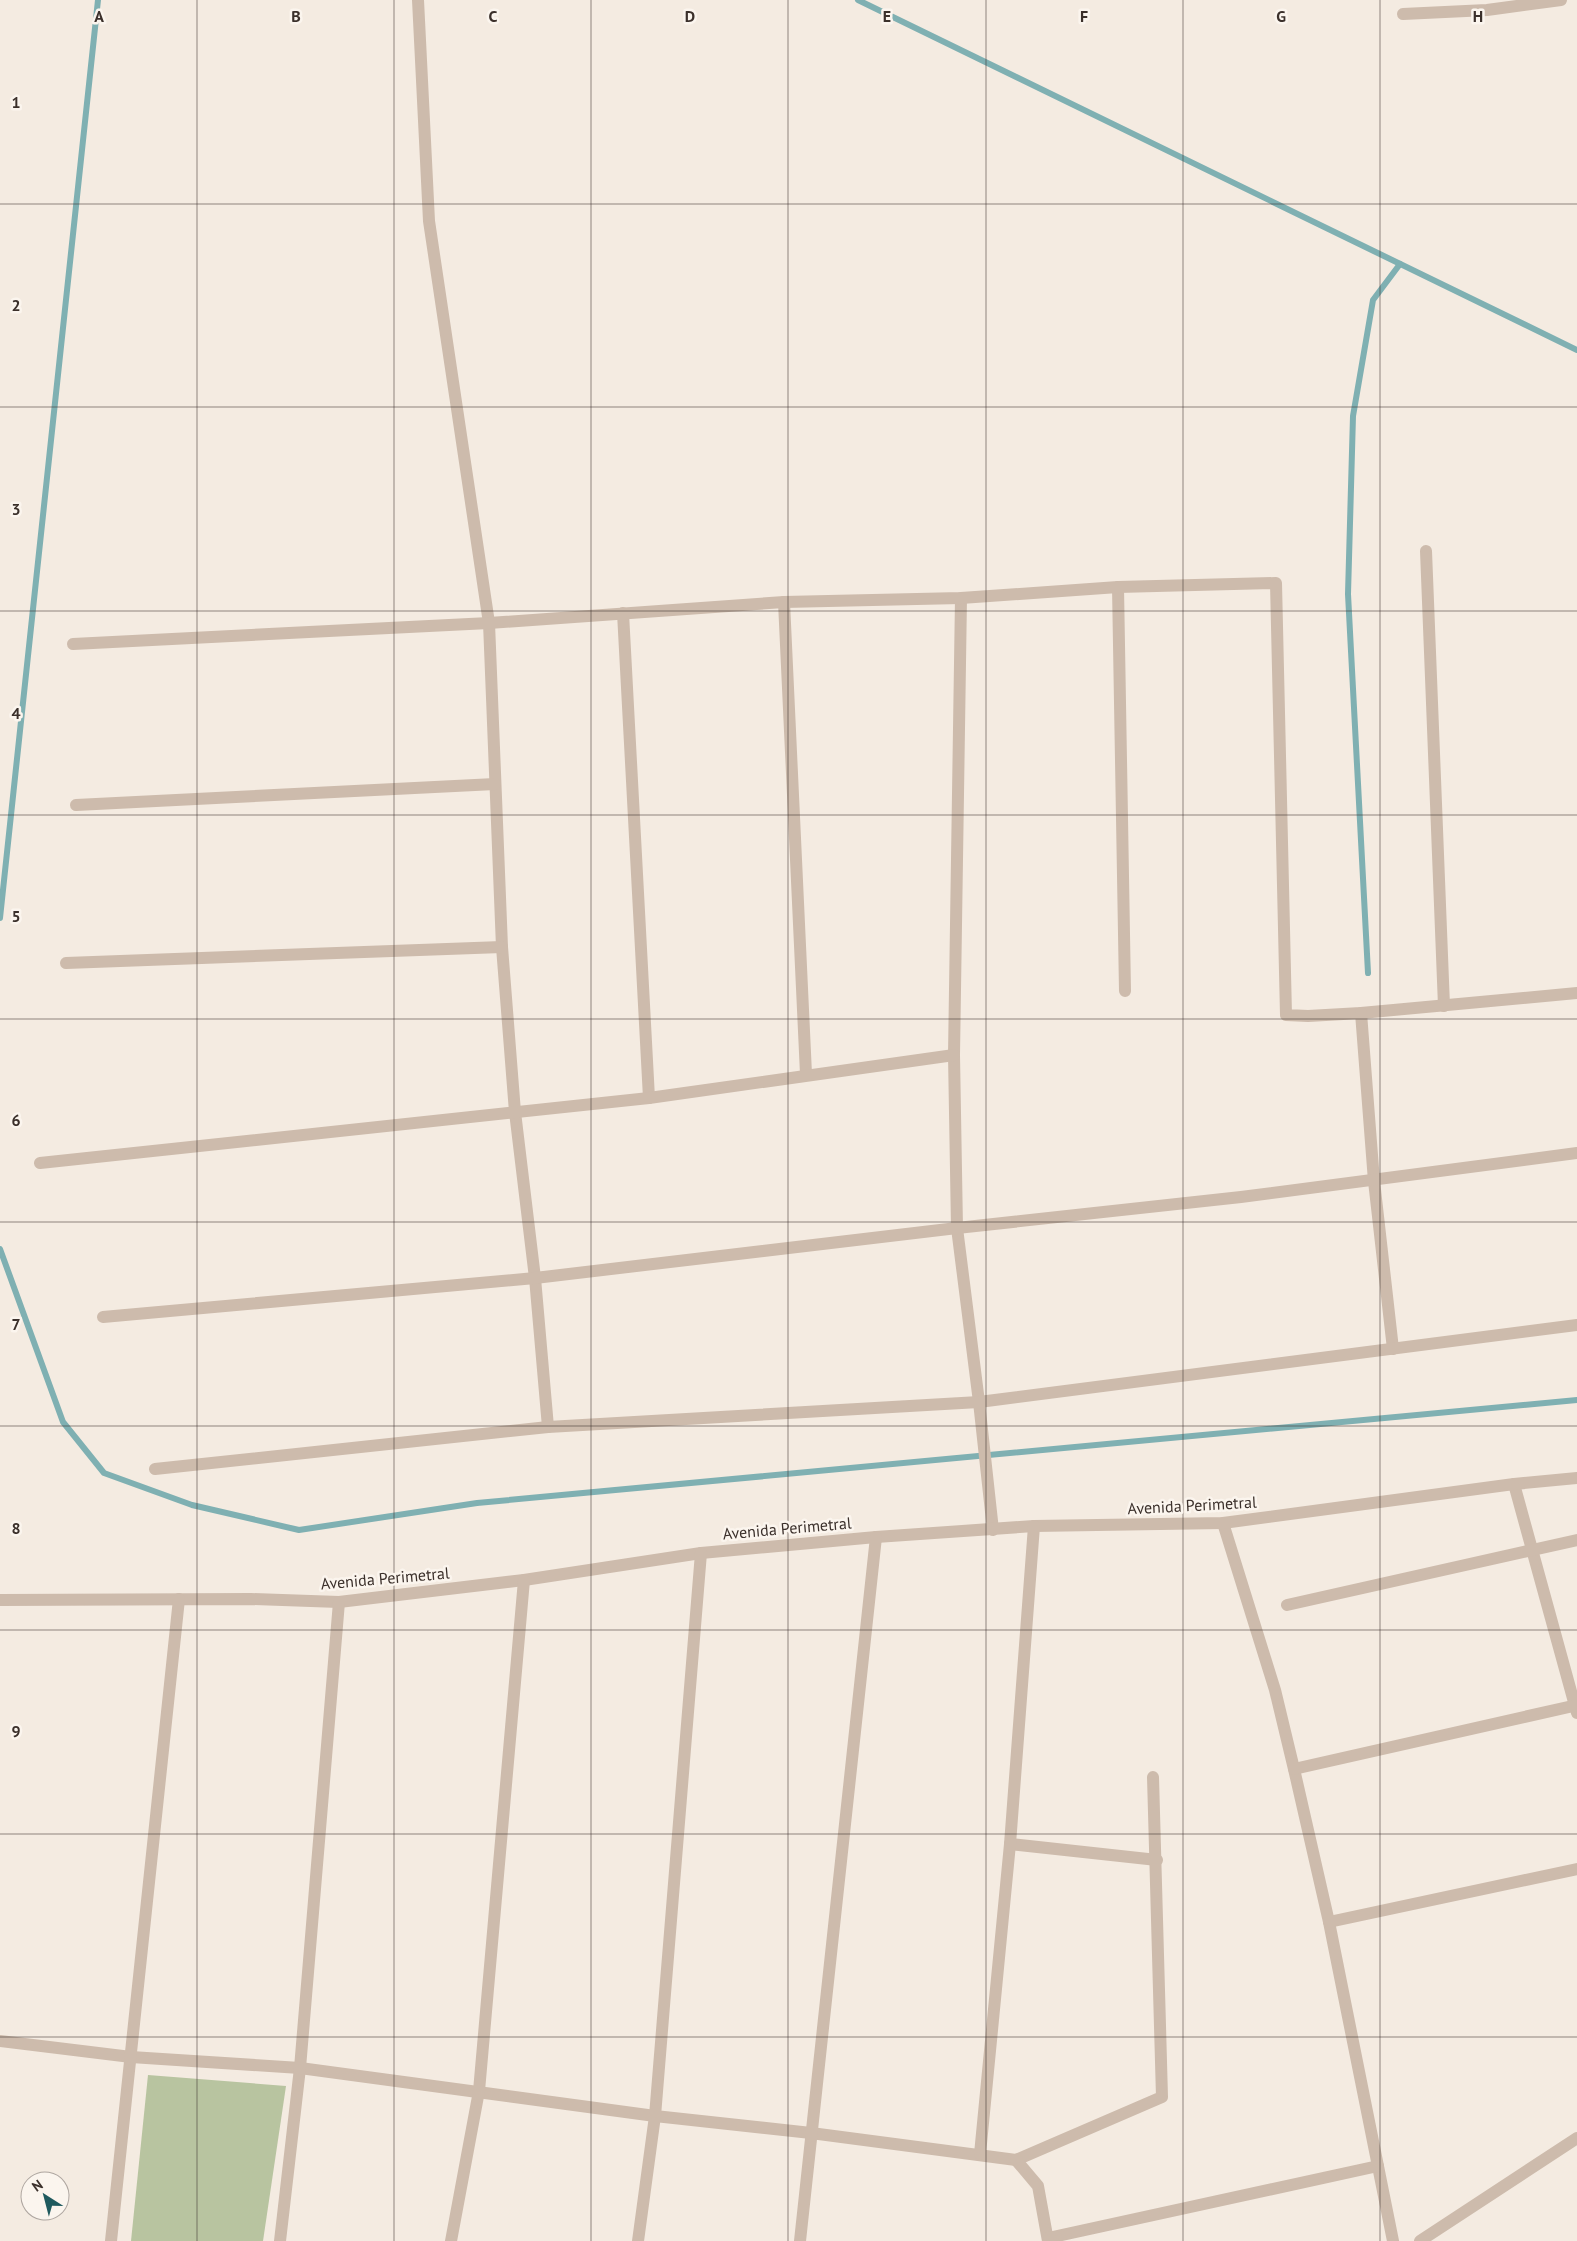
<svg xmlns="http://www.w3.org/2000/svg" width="1577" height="2241" font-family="'PT Sans',sans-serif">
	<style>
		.green { fill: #b8c4a0 }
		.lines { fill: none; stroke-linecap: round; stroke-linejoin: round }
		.stream { stroke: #7fb0b2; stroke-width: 6 }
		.minor { stroke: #cdbbac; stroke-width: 12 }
		.grid { fill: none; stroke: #3b302b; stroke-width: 1; stroke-opacity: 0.55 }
		.labels { text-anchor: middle; stroke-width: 5; stroke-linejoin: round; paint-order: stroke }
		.street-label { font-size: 16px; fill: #3b302b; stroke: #fbf5ee }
		.grid-label { font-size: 16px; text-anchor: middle; font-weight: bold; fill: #3b302b; stroke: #fbf5ee; stroke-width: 5; stroke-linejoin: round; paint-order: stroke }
	</style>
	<rect width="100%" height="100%" fill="#f4ebe1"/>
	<path class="green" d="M148 2075 286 2086 263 2241H131Z"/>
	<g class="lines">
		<g class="stream">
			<path d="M858 0 1577 350"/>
			<path d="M0 918 98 0"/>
			<path d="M1368 973 1348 594 1353 416 1373 300 1400 264"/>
			<path d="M0 1249 63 1422 104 1473 192 1505 299 1530 477 1503 1577 1400"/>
		</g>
		<g class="minor">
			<path d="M418 0 429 221 489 623 502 947 515 1112 535 1278 548 1427"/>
			<path d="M1403 14 1487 10 1561 0"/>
			<path d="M1426 551 1444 1006"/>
			<path d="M1118 587 1125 991"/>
			<path d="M961 598 954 1055 957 1228 979 1402 993 1530"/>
			<path d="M784 602 806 1074"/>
			<path d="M623 613 649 1098"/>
			<path d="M73 644 489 623 784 602 961 598 1118 587 1276 583 1286 1015 1308 1016 1361 1013 1577 993"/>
			<path d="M76 805 495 784"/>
			<path d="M66 963 502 947"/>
			<path d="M1361 1013 1374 1181 1393 1349"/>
			<path d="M40 1163 649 1098 954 1055"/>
			<path d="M103 1317 535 1278 957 1228 1241 1197 1577 1153"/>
			<path d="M155 1469 548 1427 979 1402 1577 1325"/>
			<path d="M1514 1484 1577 1713"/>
			<path d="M1223 1523 1275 1690 1294 1769 1329 1922 1393 2241"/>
			<path d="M0 1600 251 1599 339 1602 524 1580 701 1553 876 1537 1034 1526 1223 1523 1514 1484 1577 1478"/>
			<path d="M1287 1605 1577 1540"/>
			<path d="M1294 1769 1577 1705"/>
			<path d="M1010 1844 1157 1860"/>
			<path d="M1329 1922 1577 1869"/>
			<path d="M0 2041 131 2057 300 2068 655 2116 811 2133 1016 2160 1162 2097 1153 1777"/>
			<path d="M980 2154 1010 1844 1034 1526"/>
			<path d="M1016 2160 1038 2186 1048 2241"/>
			<path d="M1048 2238 1378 2166"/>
			<path d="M111 2241 179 1599"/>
			<path d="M280 2241 300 2068 339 1602"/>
			<path d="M451 2241 479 2091 524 1580"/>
			<path d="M638 2241 655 2116 701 1553"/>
			<path d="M800 2241 876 1537"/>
			<path d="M1420 2241 1577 2138"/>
		</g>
	</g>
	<path class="grid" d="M197 0V2241M394 0V2241M591 0V2241M788 0V2241M986 0V2241M1183 0V2241M1380 0V2241M0 204H1577M0 407H1577M0 611H1577M0 815H1577M0 1019H1577M0 1222H1577M0 1426H1577M0 1630H1577M0 1834H1577M0 2037H1577"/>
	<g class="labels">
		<g class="street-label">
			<text transform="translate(1192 1505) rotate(-3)" y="6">Avenida Perimetral</text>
			<text transform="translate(787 1528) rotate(-5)" y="6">Avenida Perimetral</text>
			<text transform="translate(385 1578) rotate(-5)" y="6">Avenida Perimetral</text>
		</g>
	</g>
	<g class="grid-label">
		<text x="99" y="22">A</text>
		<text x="296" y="22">B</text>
		<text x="493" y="22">C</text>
		<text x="690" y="22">D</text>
		<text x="887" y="22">E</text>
		<text x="1084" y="22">F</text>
		<text x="1281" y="22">G</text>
		<text x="1478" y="22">H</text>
		<text x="16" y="108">1</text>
		<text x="16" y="311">2</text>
		<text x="16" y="515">3</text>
		<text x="16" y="719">4</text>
		<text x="16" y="922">5</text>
		<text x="16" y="1126">6</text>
		<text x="16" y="1330">7</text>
		<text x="16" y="1534">8</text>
		<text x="16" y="1737">9</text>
	</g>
	<g transform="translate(45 2196) rotate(324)"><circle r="24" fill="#fbf5ee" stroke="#aea6a0"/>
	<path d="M0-4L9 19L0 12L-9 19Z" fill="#1f5a5e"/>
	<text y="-8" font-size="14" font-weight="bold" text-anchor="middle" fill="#3b302b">N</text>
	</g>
</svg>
